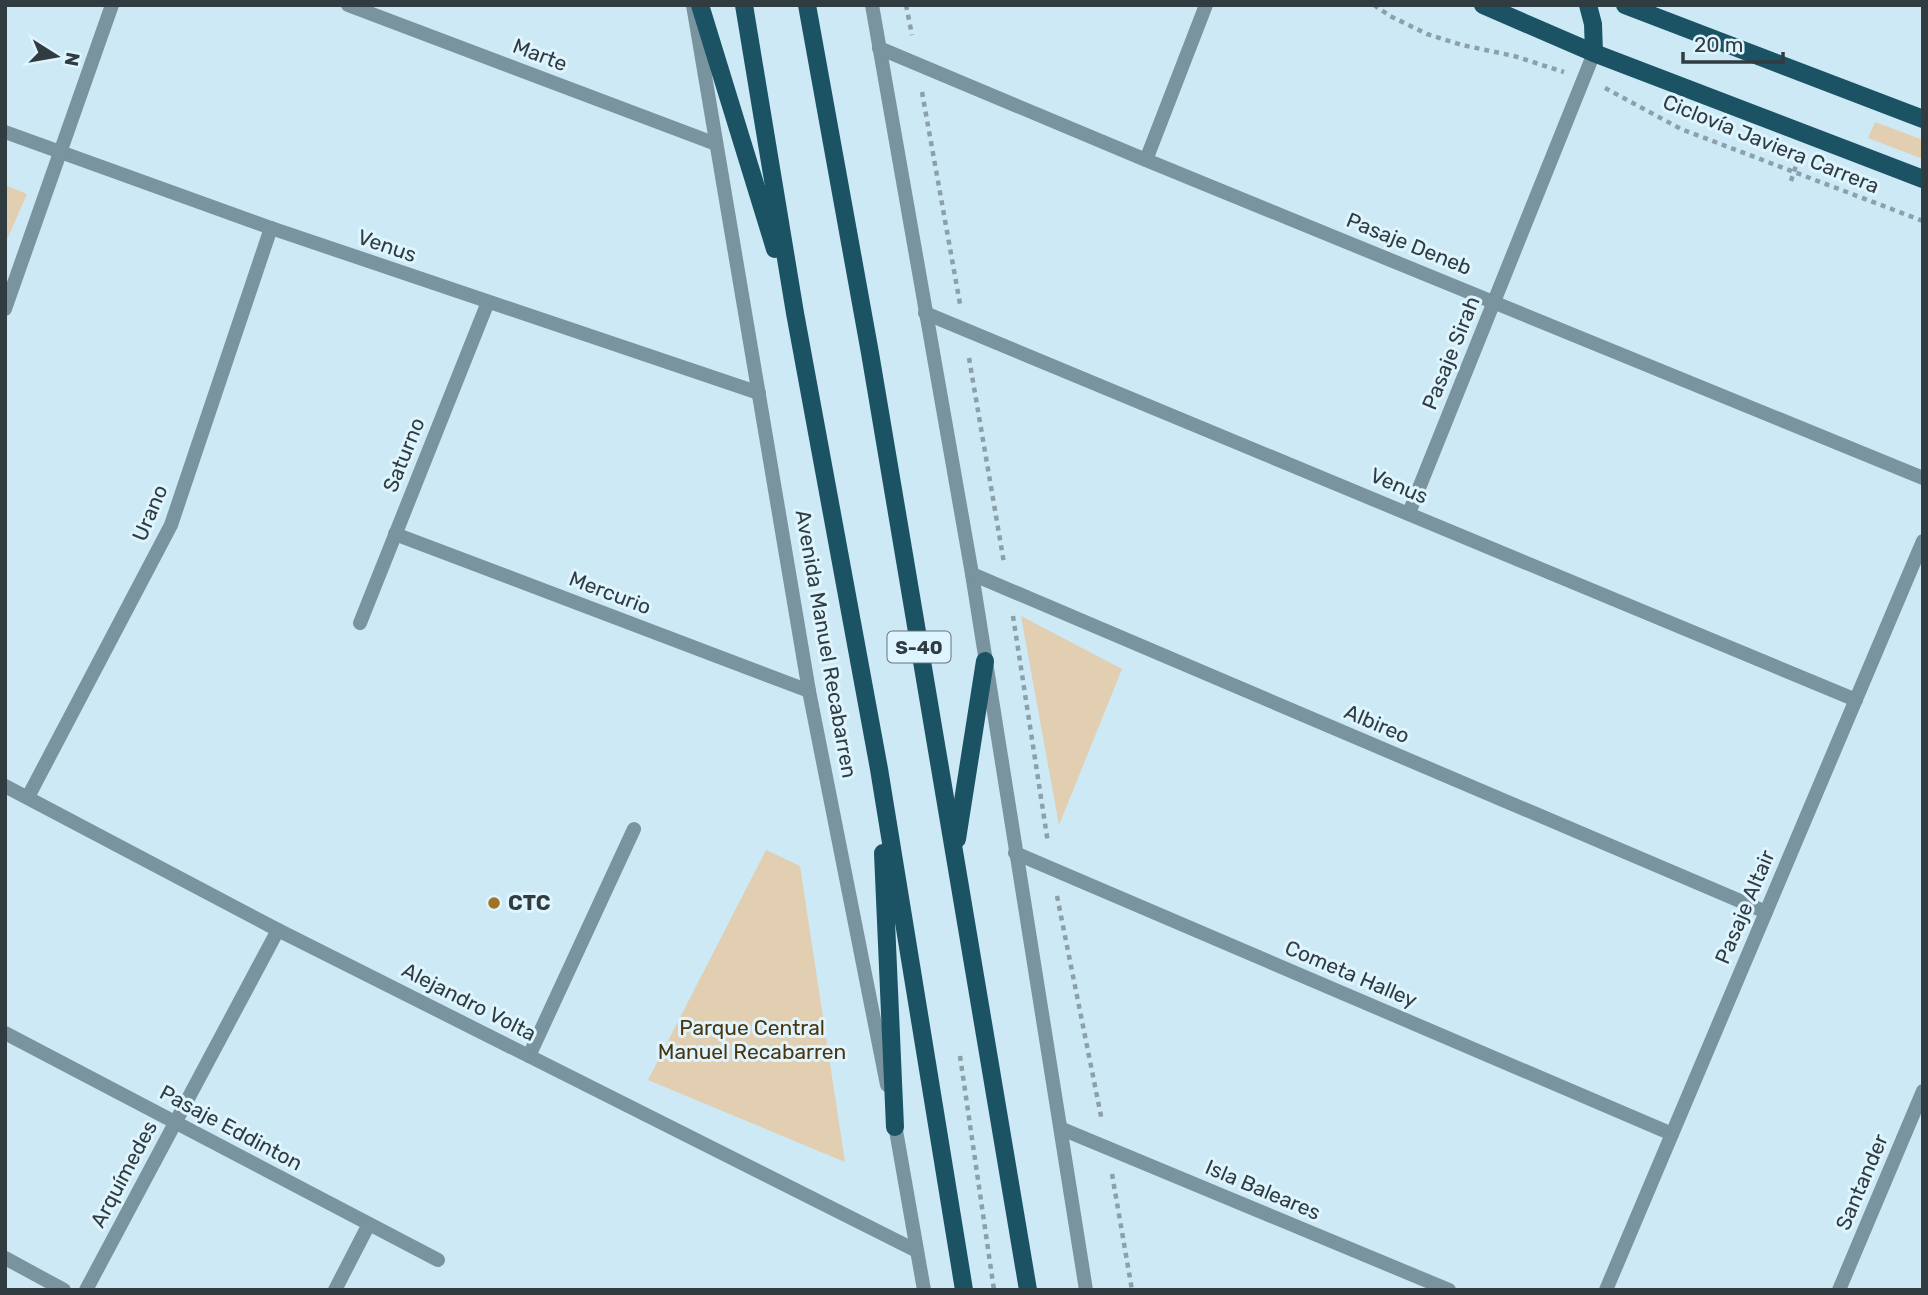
<svg xmlns="http://www.w3.org/2000/svg" width="1928" height="1295" font-family="Rubik,sans-serif">
	<style>
		.green { fill: #e2ceb0 }
		.lines { fill: none; stroke-linecap: round; stroke-linejoin: round }
		.path { stroke: #8ba0a9; stroke-width: 4.5; stroke-dasharray: 5 5; stroke-linecap: butt }
		.service { stroke: #79949e; stroke-width: 14 }
		.minor { stroke: #79949e; stroke-width: 14 }
		.primary { stroke: #1b5365; stroke-width: 18 }
		.poi-dot { fill: #a07425; stroke: #def5ff; stroke-width: 2.5 }
		.labels { text-anchor: middle; stroke-width: 6; stroke-linejoin: round; paint-order: stroke }
		.shield { fill: #def5ff; stroke: #647479; stroke-width: 2 }
		.shield-label { font-size: 19px; font-weight: bold; fill: #303c40 }
		.street-label { font-size: 21px; fill: #303c40; stroke: #def5ff }
		.poi-label { font-size: 21px; font-weight: bold; fill: #303c40; stroke: #def5ff; text-anchor: start }
		.park-label { font-size: 21px; fill: #4c350d; stroke: #def5ff }
	</style>
	<rect width="100%" height="100%" fill="#cce9f5"/>
	<g class="green">
		<path d="M1875 122 1923 140V159L1868 138Z"/>
		<path d="M5 185 27 194 5 244Z"/>
		<path d="M1021 616 1122 669 1059 825Z"/>
		<path d="M766 850 800 866 845 1162 648 1080Z"/>
	</g>
	<g class="lines">
		<g class="path">
			<path d="M906 5 912 35"/>
			<path d="M1374 5 1390 16 1427 34 1462 45 1514 56 1564 72"/>
			<path d="M1605 88 1681 129 1923 221"/>
			<path d="M922 92 960 304"/>
			<path d="M1791 181 1799 156"/>
			<path d="M969 358 1004 563"/>
			<path d="M1013 616 1048 843"/>
			<path d="M1057 896 1102 1121"/>
			<path d="M960 1056 994 1290"/>
			<path d="M1112 1174 1132 1290"/>
		</g>
		<path class="service" d="M529 1056 634 829"/>
		<g class="minor">
			<path d="M348 5 716 144"/>
			<path d="M693 5 809 691 887 1085"/>
			<path d="M872 5 972 574 1086 1290"/>
			<path d="M879 48 1146 160 1923 478"/>
			<path d="M5 132 271 228 759 393"/>
			<path d="M1146 160 1206 5"/>
			<path d="M5 309 112 5"/>
			<path d="M925 313 1856 700"/>
			<path d="M1409 513 1594 53"/>
			<path d="M395 534 809 691"/>
			<path d="M972 574 1766 912"/>
			<path d="M360 623 488 302"/>
			<path d="M5 786 278 930 917 1251"/>
			<path d="M28 797 171 525 271 228"/>
			<path d="M1015 853 1672 1134"/>
			<path d="M5 1033 438 1260"/>
			<path d="M894 1119 924 1290"/>
			<path d="M1062 1129 1449 1290"/>
			<path d="M5 1258 64 1290"/>
			<path d="M86 1290 278 930"/>
			<path d="M335 1290 369 1224"/>
			<path d="M1606 1290 1923 541"/>
			<path d="M1839 1290 1923 1091"/>
		</g>
		<g class="primary">
			<path d="M700 5 775 249"/>
			<path d="M744 5 795 313 879 769 964 1290"/>
			<path d="M807 5 870 353 1028 1290"/>
			<path d="M1483 5 1594 53 1923 179"/>
			<path d="M1588 5 1593 24 1594 53"/>
			<path d="M1625 5 1923 119"/>
			<path d="M957 839 985 661"/>
			<path d="M883 853 895 1127"/>
		</g>
	</g>
	<circle class="poi-dot" cx="494" cy="903" r="7"/>
	<g class="labels">
		<rect class="shield" x="887.5" y="631.5" width="63" height="31" rx="5"/>
		<g class="shield-label">
			<text x="919" y="654">S-40</text>
		</g>
		<g class="street-label">
			<text transform="translate(540 55) rotate(21)" y="7">Marte</text>
			<text transform="translate(1771 144) rotate(22)" y="7">Ciclovía Javiera Carrera</text>
			<text transform="translate(1409 244) rotate(22)" y="7">Pasaje Deneb</text>
			<text transform="translate(387 246) rotate(19)" y="7">Venus</text>
			<text transform="translate(1451 353) rotate(-68)" y="7">Pasaje Sirah</text>
			<text transform="translate(404 455) rotate(-68)" y="7">Saturno</text>
			<text transform="translate(1399 486) rotate(23)" y="7">Venus</text>
			<text transform="translate(150 513) rotate(-67)" y="7">Urano</text>
			<text transform="translate(610 593) rotate(21)" y="7">Mercurio</text>
			<text transform="translate(826 644) rotate(80)" y="7">Avenida Manuel Recabarren</text>
			<text transform="translate(1377 724) rotate(23)" y="7">Albireo</text>
			<text transform="translate(1745 907) rotate(-67)" y="7">Pasaje Altair</text>
			<text transform="translate(1351 974) rotate(23)" y="7">Cometa Halley</text>
			<text transform="translate(469 1002) rotate(27)" y="7">Alejandro Volta</text>
			<text transform="translate(231 1128) rotate(28)" y="7">Pasaje Eddinton</text>
			<text transform="translate(124 1174) rotate(-62)" y="7">Arquímedes</text>
			<text transform="translate(1862 1182) rotate(-67)" y="7">Santander</text>
			<text transform="translate(1263 1190) rotate(23)" y="7">Isla Baleares</text>
		</g>
		<g class="poi-label">
			<text x="508" y="910">CTC</text>
		</g>
		<g class="park-label">
			<text x="752" y="1035">Parque Central<tspan x="752" dy="24">Manuel Recabarren</tspan></text>
		</g>
	</g>
	<rect width="1928" height="1295" fill="none" stroke="#303c40" stroke-width="14"/>
	<g transform="translate(56 56) rotate(101)" stroke="#def5ff" stroke-width="5" paint-order="stroke">
	<path d="M0-5L12 26L0 18L-12 26Z" fill="#303c40"/>
	<text y="-10" font-size="19" font-weight="bold" text-anchor="middle" fill="#303c40">N</text>
	</g>
	<path d="M1683 52v10h100v-10" fill="none" stroke="#303c40" stroke-width="3.5"/>
	<text x="1694" y="52" font-size="21" fill="#303c40" stroke="#def5ff" stroke-width="5" paint-order="stroke">20 m</text>
</svg>
